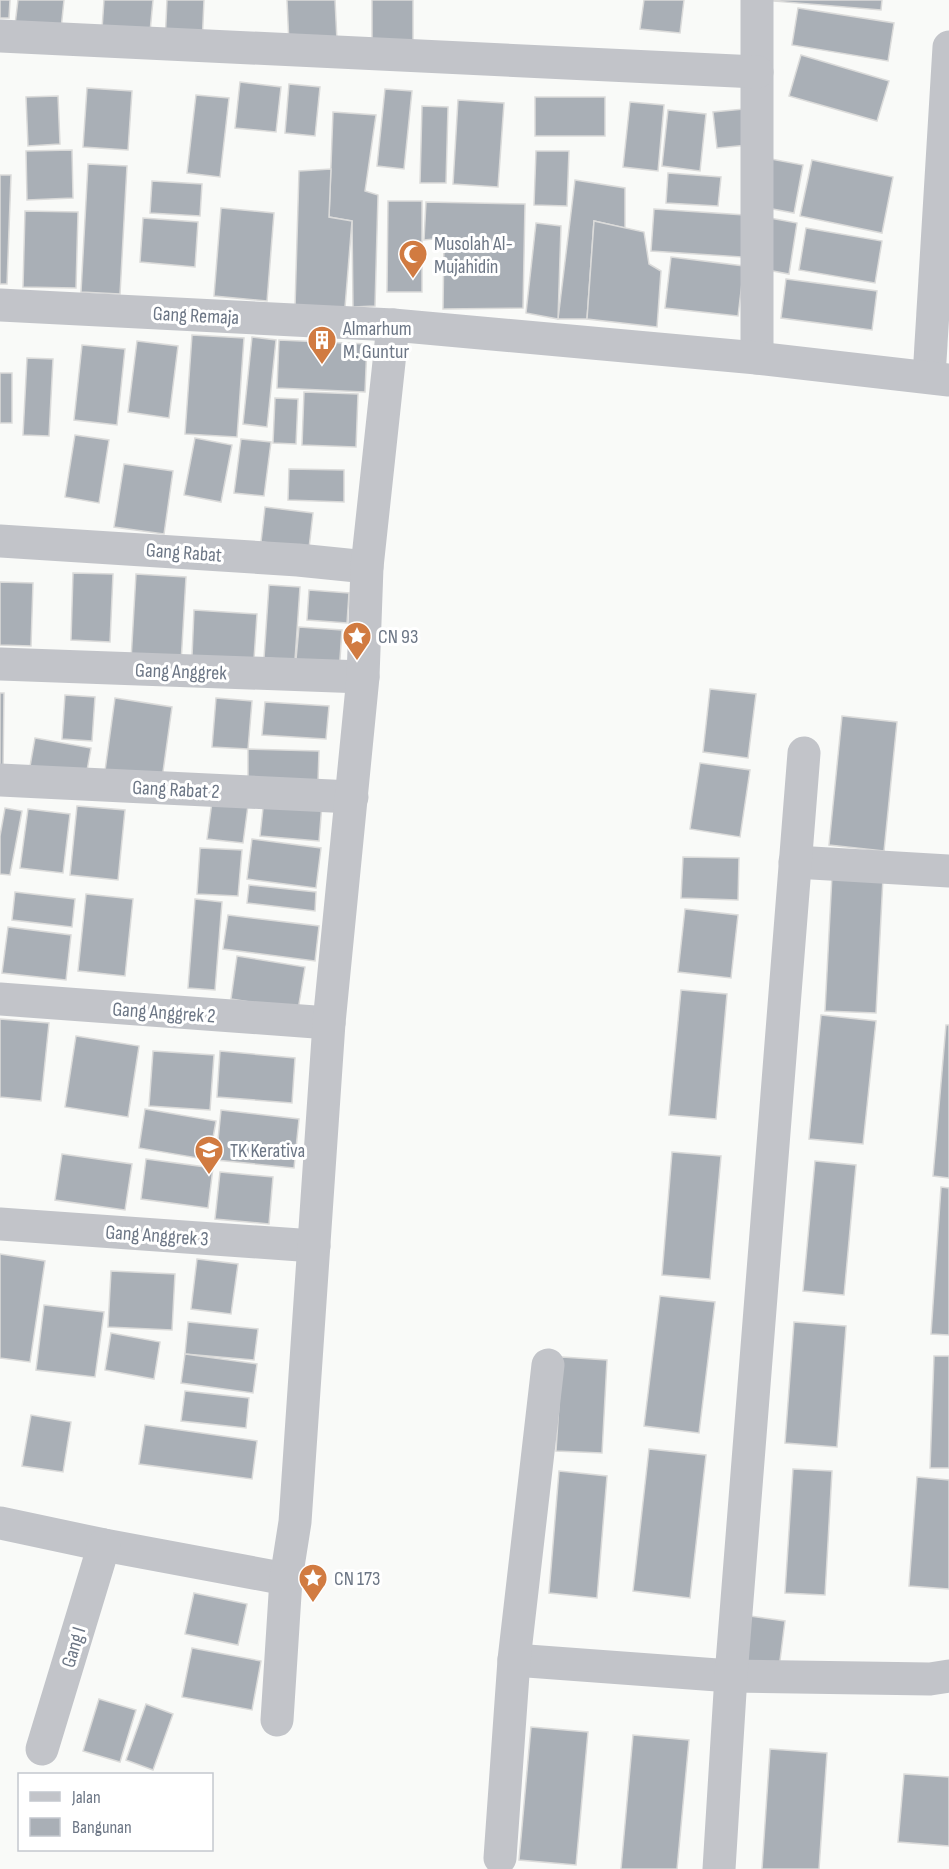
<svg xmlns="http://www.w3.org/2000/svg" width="949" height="1869" font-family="'Sofia Sans Condensed',sans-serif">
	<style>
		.building { fill: #a9afb6; stroke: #dbdbda; stroke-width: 1.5 }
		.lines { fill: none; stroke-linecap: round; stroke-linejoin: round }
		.minor { stroke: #c2c4c9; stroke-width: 33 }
		.labels { text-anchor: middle; stroke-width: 6; stroke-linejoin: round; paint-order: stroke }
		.poi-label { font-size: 20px; fill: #6c7685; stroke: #fff; text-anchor: start }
		.street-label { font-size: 20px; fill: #6c7685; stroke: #fff }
	</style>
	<rect width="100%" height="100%" fill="#f9faf8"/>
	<g class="building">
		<path d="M0 0H10L9 18H0Z"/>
		<path d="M18 0H64L61 29 15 25Z"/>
		<path d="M104 0H153L150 32 102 29Z"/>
		<path d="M167 0H204L202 45 165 43Z"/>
		<path d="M287 0H335L337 41 289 44Z"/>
		<rect x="372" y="0" width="41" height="42"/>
		<path d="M644 0H684L680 33 640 29Z"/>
		<path d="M761 0H882L881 10Z"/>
		<path d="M798 8 894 23 888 61 792 45Z"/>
		<path d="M801 55 889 81 877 121 789 96Z"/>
		<path d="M240 82 281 87 276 132 235 128Z"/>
		<path d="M289 84 320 87 315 136 285 133Z"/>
		<path d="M87 88 132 91 128 150 83 147Z"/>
		<path d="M385 89 412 91 404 169 377 166Z"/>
		<path d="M196 95 229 98 220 177 187 173Z"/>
		<path d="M58 96 60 144 28 146 26 97Z"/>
		<rect x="535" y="97" width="70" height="39"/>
		<path d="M458 100 504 103 498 187 453 184Z"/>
		<path d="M630 102 664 105 658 171 623 167Z"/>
		<path d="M422 106 448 107 446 183H420Z"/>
		<path d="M744 109 748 145 717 148 713 112Z"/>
		<path d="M668 110 706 114 700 171 662 166Z"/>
		<path d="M333 112 376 115 365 191 378 195 375 306 353 307 352 221 329 217Z"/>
		<path d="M72 150 73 198 27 200 26 151Z"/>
		<path d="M536 151H569L567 206 534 205Z"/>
		<path d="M771 159 803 165 794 213 762 207Z"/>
		<path d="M812 160 893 177 882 233 800 216Z"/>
		<path d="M88 164 127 166 120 294 81 292Z"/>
		<path d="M331 169 329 217 352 221 345 307H295L299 171Z"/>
		<path d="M668 173 721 177 718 206 666 203Z"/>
		<path d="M0 175H11L7 284H0Z"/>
		<path d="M575 180 625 188V228L594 221 587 319H558Z"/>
		<path d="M152 181 202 184 200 216 150 213Z"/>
		<path d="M388 201H422V292H387Z"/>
		<path d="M426 202 525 204 523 308 443 309 444 238 424 240Z"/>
		<path d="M221 208 274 213 267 301 214 296Z"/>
		<path d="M654 209 745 215 742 257 651 251Z"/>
		<path d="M25 211 78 212 76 288 23 287Z"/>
		<path d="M143 218 198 222 195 267 140 262Z"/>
		<path d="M770 218 797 223 789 274 762 269Z"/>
		<path d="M594 221 644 232 649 264 661 271 657 327 587 319Z"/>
		<path d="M536 223 561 226 558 319 526 313Z"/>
		<path d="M806 228 882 241 875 283 799 270Z"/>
		<path d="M671 257 744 266 738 316 665 308Z"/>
		<path d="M786 279 877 291 872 330 781 318Z"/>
		<path d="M192 335 244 338 237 437 185 434Z"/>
		<path d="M252 337 276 340 267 427 243 424Z"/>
		<path d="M279 340 367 344 365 392 277 388Z"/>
		<path d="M137 341 178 346 169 418 128 412Z"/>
		<path d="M82 345 125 349 117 425 74 420Z"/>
		<path d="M27 358 53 359 49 436 23 435Z"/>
		<rect x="0" y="373" width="12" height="50"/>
		<path d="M304 392 358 394 356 447 302 445Z"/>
		<path d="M275 398 298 399 296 444 273 443Z"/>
		<path d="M75 435 109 440 99 503 65 497Z"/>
		<path d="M195 438 232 445 221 502 184 495Z"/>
		<path d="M241 439 271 442 264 496 234 493Z"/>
		<path d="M124 464 173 471 164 534 114 527Z"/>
		<path d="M289 469 344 470V502L288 500Z"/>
		<path d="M265 507 313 513 309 548 261 542Z"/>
		<path d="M73 573 113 574 110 642 71 640Z"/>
		<path d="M136 574 186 577 181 663 131 660Z"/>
		<path d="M0 582 33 583 31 646 0 645Z"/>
		<path d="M269 585 300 587 295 660 264 658Z"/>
		<path d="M309 590 349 593 347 623 307 620Z"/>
		<path d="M194 610 257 614 254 659 192 656Z"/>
		<path d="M299 627 342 630 339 673 295 670Z"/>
		<path d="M710 689 756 694 748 758 703 752Z"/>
		<path d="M0 693H4L3 775H0Z"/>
		<path d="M65 695 95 697 92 741 62 739Z"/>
		<path d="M115 698 172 707 161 786 104 778Z"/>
		<path d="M216 698 252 701 248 749 212 747Z"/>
		<path d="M265 702 329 706 326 739 262 735Z"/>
		<path d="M842 716 897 722 884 851 829 845Z"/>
		<path d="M35 738 91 748 85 782 29 772Z"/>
		<path d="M248 749 319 751 318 782 248 781Z"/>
		<path d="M700 763 750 770 740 837 690 829Z"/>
		<path d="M213 794 249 798 243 843 207 839Z"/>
		<path d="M264 799 322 804 319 841 260 836Z"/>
		<path d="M77 806 125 810 118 880 70 875Z"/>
		<path d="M5 808 22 811 10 875 0 874V836Z"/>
		<path d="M28 809 70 814 63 873 20 868Z"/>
		<path d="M252 839 321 848 316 888 247 879Z"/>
		<path d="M200 848 242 850 238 896 197 894Z"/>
		<path d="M683 857 739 858 738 900 681 898Z"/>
		<path d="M832 875 883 878 876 1013 825 1011Z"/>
		<path d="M249 885 316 892 315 911 247 903Z"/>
		<path d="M15 892 75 899 72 927 12 920Z"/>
		<path d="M86 894 133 899 125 976 78 971Z"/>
		<path d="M195 899 222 902 215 990 188 988Z"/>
		<path d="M685 909 738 915 731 978 678 972Z"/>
		<path d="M228 915 319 926 315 961 223 949Z"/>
		<path d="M8 927 71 935 66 980 2 973Z"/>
		<path d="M237 956 305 967 298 1010 231 999Z"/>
		<path d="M681 990 727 994 716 1119 669 1115Z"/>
		<path d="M821 1015 876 1021 863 1144 809 1139Z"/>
		<path d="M0 1019 49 1023 41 1101 0 1097Z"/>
		<path d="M946 1025H949V1178L933 1176Z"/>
		<path d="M76 1036 139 1046 128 1117 65 1107Z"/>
		<path d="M153 1051 214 1055 210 1110 149 1106Z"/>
		<path d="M220 1051 295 1058 292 1103 217 1097Z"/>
		<path d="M145 1109 216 1121 209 1160 139 1148Z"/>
		<path d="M221 1110 299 1119 294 1168 216 1160Z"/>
		<path d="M672 1152 721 1156 710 1279 662 1275Z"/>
		<path d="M62 1154 132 1164 125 1210 55 1200Z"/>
		<path d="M146 1159 213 1168 208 1208 141 1199Z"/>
		<path d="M815 1161 856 1165 844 1295 803 1291Z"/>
		<path d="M220 1172 273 1177 269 1224 215 1219Z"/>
		<path d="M941 1187 949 1188V1335L931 1334Z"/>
		<path d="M0 1254 45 1261 30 1362 0 1358Z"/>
		<path d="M197 1259 238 1264 231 1314 191 1309Z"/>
		<path d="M111 1271 175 1274 172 1330 108 1327Z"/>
		<path d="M660 1296 715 1302 699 1433 644 1426Z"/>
		<path d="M44 1305 104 1312 95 1377 36 1370Z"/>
		<path d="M188 1322 258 1329 254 1360 185 1354Z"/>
		<path d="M794 1322 846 1326 837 1447 785 1443Z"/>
		<path d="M111 1333 160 1342 154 1379 105 1370Z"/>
		<path d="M185 1354 257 1364 253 1393 181 1383Z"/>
		<path d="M934 1356H949V1468H930Z"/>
		<path d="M562 1357 607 1360 602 1453 556 1451Z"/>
		<path d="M185 1391 249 1398 246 1428 181 1421Z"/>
		<path d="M31 1415 71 1422 63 1472 22 1466Z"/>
		<path d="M145 1425 257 1441 252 1479 139 1464Z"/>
		<path d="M649 1449 706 1455 690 1598 633 1591Z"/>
		<path d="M793 1469 832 1471 825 1595 785 1593Z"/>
		<path d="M559 1471 607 1476 597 1598 549 1593Z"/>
		<path d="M917 1477 949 1480V1589L909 1586Z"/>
		<path d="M194 1593 247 1604 238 1645 185 1634Z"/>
		<path d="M743 1615 785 1621 779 1668 737 1661Z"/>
		<path d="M192 1648 261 1661 252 1710 182 1697Z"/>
		<path d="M99 1699 136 1710 120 1762 83 1751Z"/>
		<path d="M146 1704 173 1714 153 1770 126 1760Z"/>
		<path d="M531 1727 588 1732 576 1865 519 1860Z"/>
		<path d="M633 1735 689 1740 677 1869H621Z"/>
		<path d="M770 1749 827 1753 819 1869H762Z"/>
		<path d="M904 1774 949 1777V1846L898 1842Z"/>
	</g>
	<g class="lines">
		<g class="minor">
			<path d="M757 0V358"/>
			<path d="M0 36 757 72"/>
			<path d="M0 305 393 325"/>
			<path d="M929 377 949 47"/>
			<path d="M0 541 298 560 367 567"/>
			<path d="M0 664 363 677"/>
			<path d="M0 780 352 797"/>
			<path d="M795 862 949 871"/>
			<path d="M0 999 329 1023"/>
			<path d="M0 1224 314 1246"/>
			<path d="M0 1523 104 1545 286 1579"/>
			<path d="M514 1660 731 1676 930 1679 949 1676"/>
			<path d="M277 1720 286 1579 295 1522 329 1023 363 677 367 567 393 325 757 358 949 380"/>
			<path d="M42 1749 104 1545"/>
			<path d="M500 1858 514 1660 548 1365"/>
			<path d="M719 1869 731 1676 804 753"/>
		</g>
	</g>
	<defs>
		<g id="mosque-pin" transform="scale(1.5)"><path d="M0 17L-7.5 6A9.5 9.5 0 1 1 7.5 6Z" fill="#d17b41" stroke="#fff"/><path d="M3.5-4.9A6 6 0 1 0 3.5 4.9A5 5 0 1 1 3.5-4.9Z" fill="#fff"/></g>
		<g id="building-pin" transform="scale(1.5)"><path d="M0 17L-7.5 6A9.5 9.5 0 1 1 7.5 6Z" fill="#d17b41" stroke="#fff"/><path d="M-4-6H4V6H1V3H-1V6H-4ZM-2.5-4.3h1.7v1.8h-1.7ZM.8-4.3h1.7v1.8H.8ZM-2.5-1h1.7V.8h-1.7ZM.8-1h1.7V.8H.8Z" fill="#fff"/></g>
		<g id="sight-pin" transform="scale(1.5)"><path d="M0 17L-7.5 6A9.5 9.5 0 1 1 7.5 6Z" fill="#d17b41" stroke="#fff"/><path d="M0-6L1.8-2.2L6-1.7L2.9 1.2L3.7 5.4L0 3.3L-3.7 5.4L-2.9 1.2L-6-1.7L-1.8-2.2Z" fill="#fff"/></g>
		<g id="school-pin" transform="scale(1.5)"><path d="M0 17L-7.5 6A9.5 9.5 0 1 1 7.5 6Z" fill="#d17b41" stroke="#fff"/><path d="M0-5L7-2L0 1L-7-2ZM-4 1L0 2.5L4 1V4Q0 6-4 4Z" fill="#fff"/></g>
	</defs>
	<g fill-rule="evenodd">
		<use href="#mosque-pin" x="413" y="254"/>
		<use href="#building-pin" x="322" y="340"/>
		<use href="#sight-pin" x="357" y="636"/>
		<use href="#school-pin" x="209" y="1150"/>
		<use href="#sight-pin" x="313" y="1578"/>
	</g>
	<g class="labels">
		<g class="poi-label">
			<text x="434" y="250">Musolah Al-<tspan x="434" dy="23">Mujahidin</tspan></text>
			<text x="343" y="335">Almarhum<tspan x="343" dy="23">M. Guntur</tspan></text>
			<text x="378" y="643">CN 93</text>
			<text x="230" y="1157">TK Kerativa</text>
			<text x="334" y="1585">CN 173</text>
		</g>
		<g class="street-label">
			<text transform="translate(196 315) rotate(3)" y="7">Gang Remaja</text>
			<text transform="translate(184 552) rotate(4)" y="7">Gang Rabat</text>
			<text transform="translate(181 671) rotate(2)" y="7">Gang Anggrek</text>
			<text transform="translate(176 789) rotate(3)" y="7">Gang Rabat 2</text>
			<text transform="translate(164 1012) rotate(4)" y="7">Gang Anggrek 2</text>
			<text transform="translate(157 1235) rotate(4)" y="7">Gang Anggrek 3</text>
			<text transform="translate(73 1647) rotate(-73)" y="7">Gang I</text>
		</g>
	</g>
	<rect x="18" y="1773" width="195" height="78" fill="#ffffff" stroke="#c4c8ce" stroke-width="1.5"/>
	<rect x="30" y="1792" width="30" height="9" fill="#c2c4c9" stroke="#c4c8ce" stroke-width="1.5"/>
	<text x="72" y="1803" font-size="18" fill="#6c7685">Jalan</text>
	<rect x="30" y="1818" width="30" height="18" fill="#a9afb6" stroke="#c4c8ce" stroke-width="1.5"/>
	<text x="72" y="1833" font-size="18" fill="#6c7685">Bangunan</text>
</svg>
